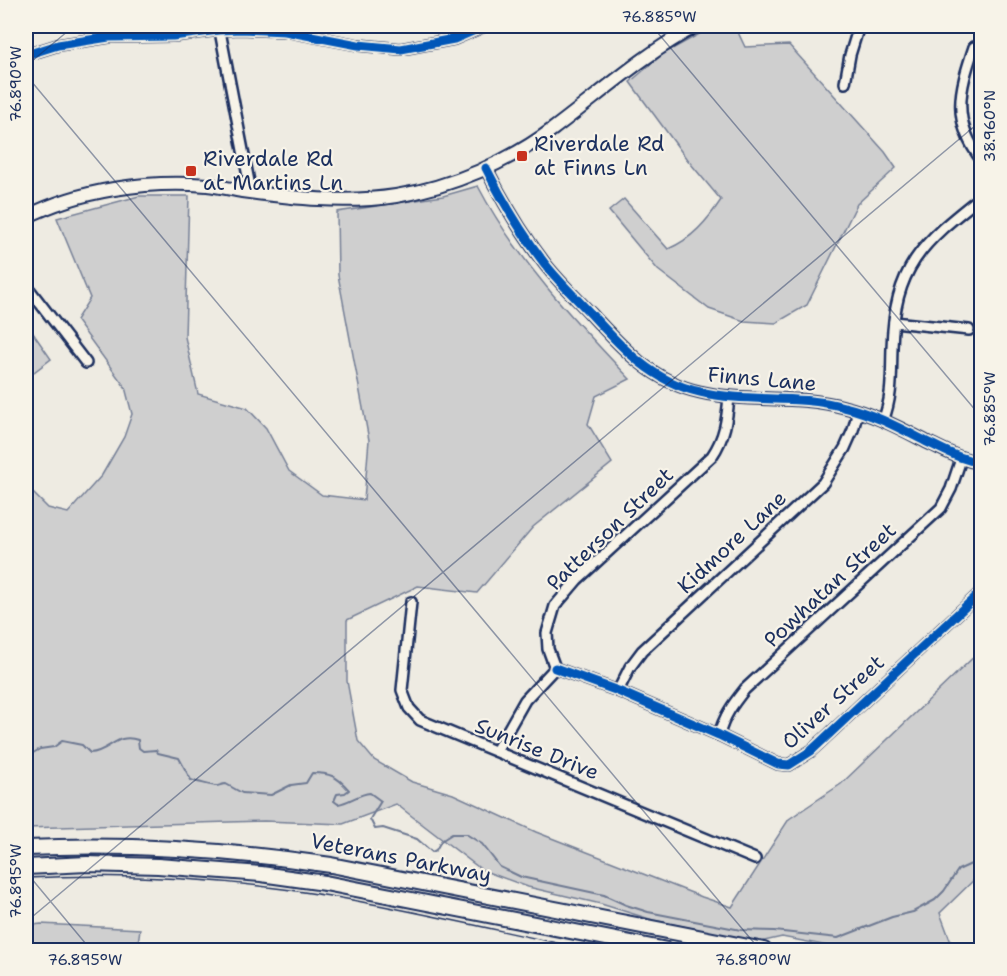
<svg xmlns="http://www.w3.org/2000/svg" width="1007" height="976" font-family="'Shantell Sans',sans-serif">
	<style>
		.green { fill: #cfcfcf; stroke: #757f96; stroke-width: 1.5 }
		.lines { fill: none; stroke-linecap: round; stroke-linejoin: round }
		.stream { stroke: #6e7992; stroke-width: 2 }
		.minor-casing { stroke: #1b2f5e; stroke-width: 14 }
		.tertiary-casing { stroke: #1b2f5e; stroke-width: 15 }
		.secondary-casing { stroke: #1b2f5e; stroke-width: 16 }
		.primary-casing { stroke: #1b2f5e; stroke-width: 18 }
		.minor { stroke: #f7f3e8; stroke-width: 9 }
		.tertiary { stroke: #f7f3e8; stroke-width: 10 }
		.secondary { stroke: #f7f3e8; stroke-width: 12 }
		.primary { stroke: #f7f3e8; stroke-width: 14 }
		.tram { stroke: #1b2f5e; stroke-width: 1.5 }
		.cycleway-casing { stroke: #f7f3e8; stroke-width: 13 }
		.cycleway { stroke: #0057b8; stroke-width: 9 }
		.ticks { fill: none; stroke: #1b2f5e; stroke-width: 1.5; stroke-opacity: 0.45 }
		.poi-dot { fill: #c8321e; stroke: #f7f3e8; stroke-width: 2 }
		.labels { text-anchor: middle; stroke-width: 4.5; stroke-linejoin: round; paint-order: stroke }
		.poi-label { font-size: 21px; fill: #1b2f5e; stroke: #f7f3e8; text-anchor: start }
		.street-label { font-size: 21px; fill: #1b2f5e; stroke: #f7f3e8 }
		.neatline { fill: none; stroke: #1b2f5e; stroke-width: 2 }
		.ticks-label { font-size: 15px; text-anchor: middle; fill: #1b2f5e }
	</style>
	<rect width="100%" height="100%" fill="#eeebe2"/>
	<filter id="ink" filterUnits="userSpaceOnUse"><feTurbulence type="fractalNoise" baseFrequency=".0167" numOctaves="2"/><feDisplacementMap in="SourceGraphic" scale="12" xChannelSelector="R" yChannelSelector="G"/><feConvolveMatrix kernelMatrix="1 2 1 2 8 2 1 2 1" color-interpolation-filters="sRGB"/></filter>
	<g filter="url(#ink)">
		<g class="green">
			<path d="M714 26H735L745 47 789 45 885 152 896 168 857 204 807 305 776 323 744 321 709 309 658 270 609 211 624 199 668 249C692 239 707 221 721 200L686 158 630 82 663 54Z"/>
			<path d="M478 186C516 259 574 320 630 379L596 396 588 424 612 463 533 527 477 593 418 586 347 620V681L358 741 374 760 412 782 453 794 536 832 702 897 732 907 789 819 841 784 981 650V873L940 913 952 945 959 950H849L782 937 760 942 653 920 601 904 528 887 482 870 396 804 343 824 264 821 26 828V486L48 508 68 513 102 475 124 437 132 414 125 387 76 320 90 298 57 218 139 196H189L185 337 198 394 247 408 266 428 289 471 322 495 364 500 369 440 338 275 337 212 443 196Z"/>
			<path d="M26 323 51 359 26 378Z"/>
			<path d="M41 924 140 929 137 950H26V926Z"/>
		</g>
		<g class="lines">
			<path class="stream" d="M26 757 40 749 54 747 62 741 82 745 90 753C110 752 116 732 138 740L139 748 143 751 156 750 158 753 179 758 191 780C193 781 214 786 216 786 219 786 222 784 226 784L242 793 271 795 291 785 306 783 312 773C330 773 337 776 349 790L345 793 337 794 334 801 338 804C350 802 358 794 370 793L381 801 370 819 375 829 383 828 417 839 432 852 436 850 441 841 452 834H466L482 844 500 867 521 877 604 895 626 905 648 912 741 930 774 931 838 938 892 917 913 912 935 900 944 891 958 870 982 859"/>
			<g class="minor-casing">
				<g id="minor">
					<path d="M219 26 251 192"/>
					<path d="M974 47C959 92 951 120 982 161"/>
					<path d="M26 55 58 45 109 37 173 36 219 30 241 29 285 31 358 45 401 49 454 39 484 26"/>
					<path d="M845 83 850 55 859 26"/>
					<path d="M26 285 86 363"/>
					<path d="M894 322 969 330"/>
					<path d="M883 421C893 395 891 375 892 348 894 267 922 243 982 196"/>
					<path d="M411 602 402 690 409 708 420 720 755 859"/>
					<path d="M555 668 618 691 719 735 778 764 789 765 811 751 982 591"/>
					<path d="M555 668 548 649 547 633 555 606 577 580 712 456C725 437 727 419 729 397"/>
					<path d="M618 691 630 667 642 651 823 483 845 448 853 430 858 411"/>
					<path d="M719 735C724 716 733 704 745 689L941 508 951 489 961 459"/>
					<path d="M496 751 525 700 555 668"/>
				</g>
			</g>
			<g class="tertiary-casing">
				<path id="tertiary" d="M486 168C503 202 522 234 545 264 559 282 576 298 591 314 622 348 653 382 700 392 747 403 797 394 844 407 874 414 903 430 931 444 948 452 962 460 982 463"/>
			</g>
			<g class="secondary-casing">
				<path id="secondary" d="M26 217C79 190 147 180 207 185 219 186 230 189 242 191 293 198 345 204 396 196 451 187 509 162 553 129 600 94 644 54 696 26"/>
			</g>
			<g class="primary-casing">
				<g id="primary">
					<path d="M26 848C128 843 230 850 331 865L764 950"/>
					<path d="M26 867 87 864 158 866 261 874 325 883 667 950"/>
				</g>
			</g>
			<use href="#minor" class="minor"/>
			<use href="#tertiary" class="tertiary"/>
			<use href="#secondary" class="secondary"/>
			<use href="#primary" class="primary"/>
			<path class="tram" d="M26 878C127 873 230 879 330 896 417 911 503 932 590 950"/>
			<g class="cycleway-casing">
				<g id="cycleway">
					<path d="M26 55 58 45 109 37 173 36 219 30 241 29 285 31 358 45 401 49 454 39 484 26"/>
					<path d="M486 168C503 202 522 234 545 264 559 282 576 298 591 314 622 348 653 382 700 392 747 403 797 394 844 407 874 414 903 430 931 444 948 452 962 460 982 463"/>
					<path d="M555 668 618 691 719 735 778 764 789 765 811 751 982 591"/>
				</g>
			</g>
			<use href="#cycleway" class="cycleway"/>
		</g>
	</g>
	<path class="ticks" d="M652 26 982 418M26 66 74 26M26 75 760 950M26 872 91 950M26 922 982 120"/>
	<g class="poi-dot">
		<rect x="516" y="150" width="12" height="12" rx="3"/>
		<rect x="185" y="165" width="12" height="12" rx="3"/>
	</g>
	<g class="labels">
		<g class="poi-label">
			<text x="534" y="151">Riverdale Rd<tspan x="534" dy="24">at Finns Ln</tspan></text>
			<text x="203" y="166">Riverdale Rd<tspan x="203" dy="24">at Martins Ln</tspan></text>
		</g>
		<g class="street-label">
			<text transform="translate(762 379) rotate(5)" y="7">Finns Lane</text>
			<text transform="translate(610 529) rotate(-44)" y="7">Patterson Street</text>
			<text transform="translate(732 542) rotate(-43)" y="7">Kidmore Lane</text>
			<text transform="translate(830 585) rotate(-43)" y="7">Powhatan Street</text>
			<text transform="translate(833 702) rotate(-42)" y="7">Oliver Street</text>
			<text transform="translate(537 749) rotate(22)" y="7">Sunrise Drive</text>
			<text transform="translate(401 858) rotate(11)" y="7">Veterans Parkway</text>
		</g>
	</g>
	<rect width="1007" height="976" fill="none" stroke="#f7f3e8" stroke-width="66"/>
	<rect x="33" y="33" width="941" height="910" class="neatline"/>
	<g class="ticks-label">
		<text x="659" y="22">76.885°W</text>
		<text transform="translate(16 84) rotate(-90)" y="5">76.890°W</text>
		<text transform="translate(990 126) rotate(-90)" y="5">38.960°N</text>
		<text transform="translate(990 409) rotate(-90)" y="5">76.885°W</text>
		<text transform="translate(16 881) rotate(-90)" y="5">76.895°W</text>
		<text x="85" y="965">76.895°W</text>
		<text x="753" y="965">76.890°W</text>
	</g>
</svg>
